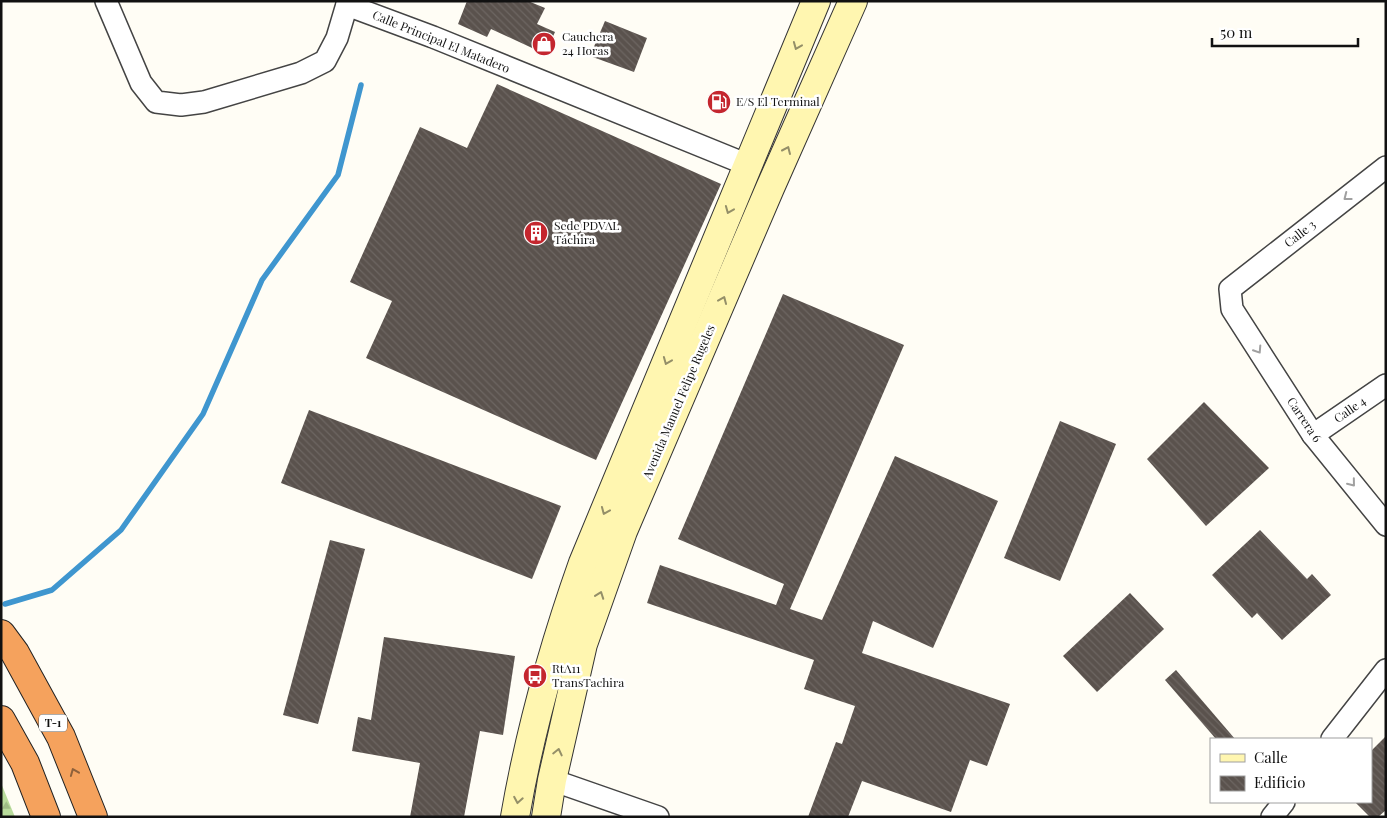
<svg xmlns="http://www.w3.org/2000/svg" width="1387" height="818" font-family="'Playfair Display',serif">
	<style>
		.forest { fill: url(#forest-firs) }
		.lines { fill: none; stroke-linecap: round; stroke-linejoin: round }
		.stream { stroke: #3f96cf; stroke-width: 5.5 }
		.building { fill: url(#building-back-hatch) }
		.street-casing { stroke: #444; stroke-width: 24 }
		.secondary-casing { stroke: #333; stroke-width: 30 }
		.highway-casing { stroke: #222; stroke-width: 30 }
		.street { stroke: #fff; stroke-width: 21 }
		.secondary { stroke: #fff6b0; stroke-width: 28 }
		.highway { stroke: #f5a25d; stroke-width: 28 }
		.oneway { stroke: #948f68 }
		.oneway2 { stroke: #a0a0a0 }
		.oneway3 { stroke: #8e613b }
		.labels { text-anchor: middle; stroke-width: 5; stroke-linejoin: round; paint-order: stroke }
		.shield { fill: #fff; stroke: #585858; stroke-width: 1 }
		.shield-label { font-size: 11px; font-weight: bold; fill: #111 }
		.poi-label { font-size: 12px; fill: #111; stroke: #fff; text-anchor: start }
		.street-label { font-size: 12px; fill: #111; stroke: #fff }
	</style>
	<defs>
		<pattern id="forest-firs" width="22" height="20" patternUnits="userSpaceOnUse" patternTransform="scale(1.25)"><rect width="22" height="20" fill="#b9dc9c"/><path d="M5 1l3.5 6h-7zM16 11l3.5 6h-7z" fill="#9ebc85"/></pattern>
		<pattern id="building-back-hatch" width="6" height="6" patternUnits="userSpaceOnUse" patternTransform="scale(1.25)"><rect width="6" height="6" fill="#5a524d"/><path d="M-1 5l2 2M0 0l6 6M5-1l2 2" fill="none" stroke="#6d6662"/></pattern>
	</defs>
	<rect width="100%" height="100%" fill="#fffdf5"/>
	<path class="forest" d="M1 783 15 817H1Z"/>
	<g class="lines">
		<path class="stream" d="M5 604 52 590 121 530 203 414 262 280 338 175 361 85"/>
	</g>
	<g class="building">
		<path d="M467 1H528L545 8 537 24 555 32 545 54 491 29 487 37 458 24Z"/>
		<path d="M605 21 647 38 634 72 590 56Z"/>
		<path d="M497 84 721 184 596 460 366 358 392 301 350 282 420 127 467 148Z"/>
		<path d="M783 294 904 345 790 609 822 620 895 456 998 501 933 648 873 621 862 653 1010 704 987 766 970 760 951 812 862 781 848 817H808L836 742 842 744 855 706 804 689 814 660 647 603 660 565 776 605 784 584 678 539Z"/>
		<path d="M1204 402 1269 468 1206 526 1147 459Z"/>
		<path d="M309 410 561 506 532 579 281 483Z"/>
		<path d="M1060 421 1116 444 1060 581 1004 558Z"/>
		<path d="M1260 530 1307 579 1312 574 1331 595 1282 640 1257 613 1252 618 1212 575Z"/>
		<path d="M330 540 365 549 318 724 283 715Z"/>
		<path d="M1130 593 1164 629 1097 692 1063 656Z"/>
		<path d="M384 637 515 656 503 735 480 731 464 817H410L420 763 352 751 358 717 371 720Z"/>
		<path d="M1176 670 1235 739H1216L1165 680Z"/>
		<path d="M1386 736V810L1378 817H1370L1355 802H1371V751Z"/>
	</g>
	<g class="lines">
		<g class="street-casing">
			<g id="street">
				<path d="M106 1 141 83 156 102 181 105 204 102 301 73 325 61 337 38 348 1"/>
				<path d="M347 5 433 37 748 165"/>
				<path d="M1386 167 1230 289 1232 309 1313 435 1386 525"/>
				<path d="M1313 435 1386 385"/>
				<path d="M1332 739 1386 670"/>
				<path d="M552 780 658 817"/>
				<path d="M1272 817 1284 802"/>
			</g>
		</g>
		<g class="secondary-casing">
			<g id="secondary">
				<path d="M515 817C530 730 554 645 583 563L816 1"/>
				<path d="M546 817 552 780 583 644 623 531 770 188 853 1"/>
			</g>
		</g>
		<g class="highway-casing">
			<g id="highway">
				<path d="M1 634 15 653 61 737 93 817"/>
				<path d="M1 720 25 763 46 817"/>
			</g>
		</g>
		<use href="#street" class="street"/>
		<use href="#secondary" class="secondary"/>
		<use href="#highway" class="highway"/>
	</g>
	<defs><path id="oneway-chevron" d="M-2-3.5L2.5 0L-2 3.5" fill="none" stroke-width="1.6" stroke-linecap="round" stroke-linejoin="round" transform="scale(1.25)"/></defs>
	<g class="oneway">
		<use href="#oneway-chevron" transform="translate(797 46) rotate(112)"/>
		<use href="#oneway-chevron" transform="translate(787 150) rotate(-66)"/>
		<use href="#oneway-chevron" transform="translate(729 210) rotate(112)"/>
		<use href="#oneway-chevron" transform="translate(723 300) rotate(-67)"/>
		<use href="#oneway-chevron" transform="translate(667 361) rotate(112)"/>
		<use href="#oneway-chevron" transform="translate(605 511) rotate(113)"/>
		<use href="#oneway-chevron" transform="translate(600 595) rotate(-70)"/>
		<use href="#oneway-chevron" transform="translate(558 752) rotate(-77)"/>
		<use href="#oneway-chevron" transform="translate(518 800) rotate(100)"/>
	</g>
	<g class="oneway2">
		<use href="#oneway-chevron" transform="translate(1347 197) rotate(142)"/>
		<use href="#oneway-chevron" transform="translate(1258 350) rotate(57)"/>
		<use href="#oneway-chevron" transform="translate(1352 483) rotate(51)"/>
	</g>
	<use class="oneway3" href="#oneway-chevron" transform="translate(74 772) rotate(-112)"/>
	<defs>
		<g id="shop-disc" transform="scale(1.25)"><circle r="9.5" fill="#c4262e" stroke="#fff"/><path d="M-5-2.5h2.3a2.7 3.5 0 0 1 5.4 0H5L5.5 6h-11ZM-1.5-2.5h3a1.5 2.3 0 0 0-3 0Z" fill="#fff"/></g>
		<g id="fuel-disc" transform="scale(1.25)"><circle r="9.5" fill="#c4262e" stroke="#fff"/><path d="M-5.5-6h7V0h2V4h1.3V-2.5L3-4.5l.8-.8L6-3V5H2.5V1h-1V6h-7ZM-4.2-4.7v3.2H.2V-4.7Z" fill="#fff"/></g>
		<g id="building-disc" transform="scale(1.25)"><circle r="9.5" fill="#c4262e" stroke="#fff"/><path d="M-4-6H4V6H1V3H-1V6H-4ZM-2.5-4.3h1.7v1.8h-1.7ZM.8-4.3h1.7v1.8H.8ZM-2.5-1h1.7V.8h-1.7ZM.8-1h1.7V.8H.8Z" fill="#fff"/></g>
		<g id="bus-disc" transform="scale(1.25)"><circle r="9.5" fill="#c4262e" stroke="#fff"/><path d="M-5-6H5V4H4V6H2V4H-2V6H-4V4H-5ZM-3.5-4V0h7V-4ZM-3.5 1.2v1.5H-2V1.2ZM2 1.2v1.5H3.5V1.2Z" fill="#fff"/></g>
	</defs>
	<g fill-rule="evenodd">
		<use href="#shop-disc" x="544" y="44"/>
		<use href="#fuel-disc" x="719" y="102"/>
		<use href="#building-disc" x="536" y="233"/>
		<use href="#bus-disc" x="535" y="676"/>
	</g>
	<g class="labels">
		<rect class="shield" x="39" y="714.5" width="28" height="17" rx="4"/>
		<g class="shield-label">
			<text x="53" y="727">T-1</text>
		</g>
		<g class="poi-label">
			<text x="562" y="41">Cauchera<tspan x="562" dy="14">24 Horas</tspan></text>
			<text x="736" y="106">E/S El Terminal</text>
			<text x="554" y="230">Sede PDVAL<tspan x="554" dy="14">Táchira</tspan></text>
			<text x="552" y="673">RtA11<tspan x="552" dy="14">TransTachira</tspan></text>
		</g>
		<g class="street-label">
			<text transform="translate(441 42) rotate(22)" y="4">Calle Principal El Matadero</text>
			<text transform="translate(1300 234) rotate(-38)" y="4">Calle 3</text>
			<text transform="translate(679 402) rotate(-67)" y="4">Avenida Manuel Felipe Rugeles</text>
			<text transform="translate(1350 410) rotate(-35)" y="4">Calle 4</text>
			<text transform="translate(1304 420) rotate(56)" y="4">Carrera 6</text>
		</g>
	</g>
	<rect width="1387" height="818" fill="none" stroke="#111111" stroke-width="5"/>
	<rect x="1210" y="738" width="162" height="65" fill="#ffffff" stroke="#a0a0a0"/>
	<rect x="1220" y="754" width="25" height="8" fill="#fff6b0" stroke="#a0a0a0"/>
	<text x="1254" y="763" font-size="15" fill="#111111">Calle</text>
	<rect x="1220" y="776" width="25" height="15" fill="url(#building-back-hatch)" stroke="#a0a0a0"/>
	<text x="1254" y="788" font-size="15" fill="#111111">Edificio</text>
	<path d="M1212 38v8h146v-8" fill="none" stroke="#111111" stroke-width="2.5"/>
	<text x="1220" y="38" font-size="15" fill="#111111" stroke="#ffffff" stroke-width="4" paint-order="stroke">50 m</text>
</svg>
